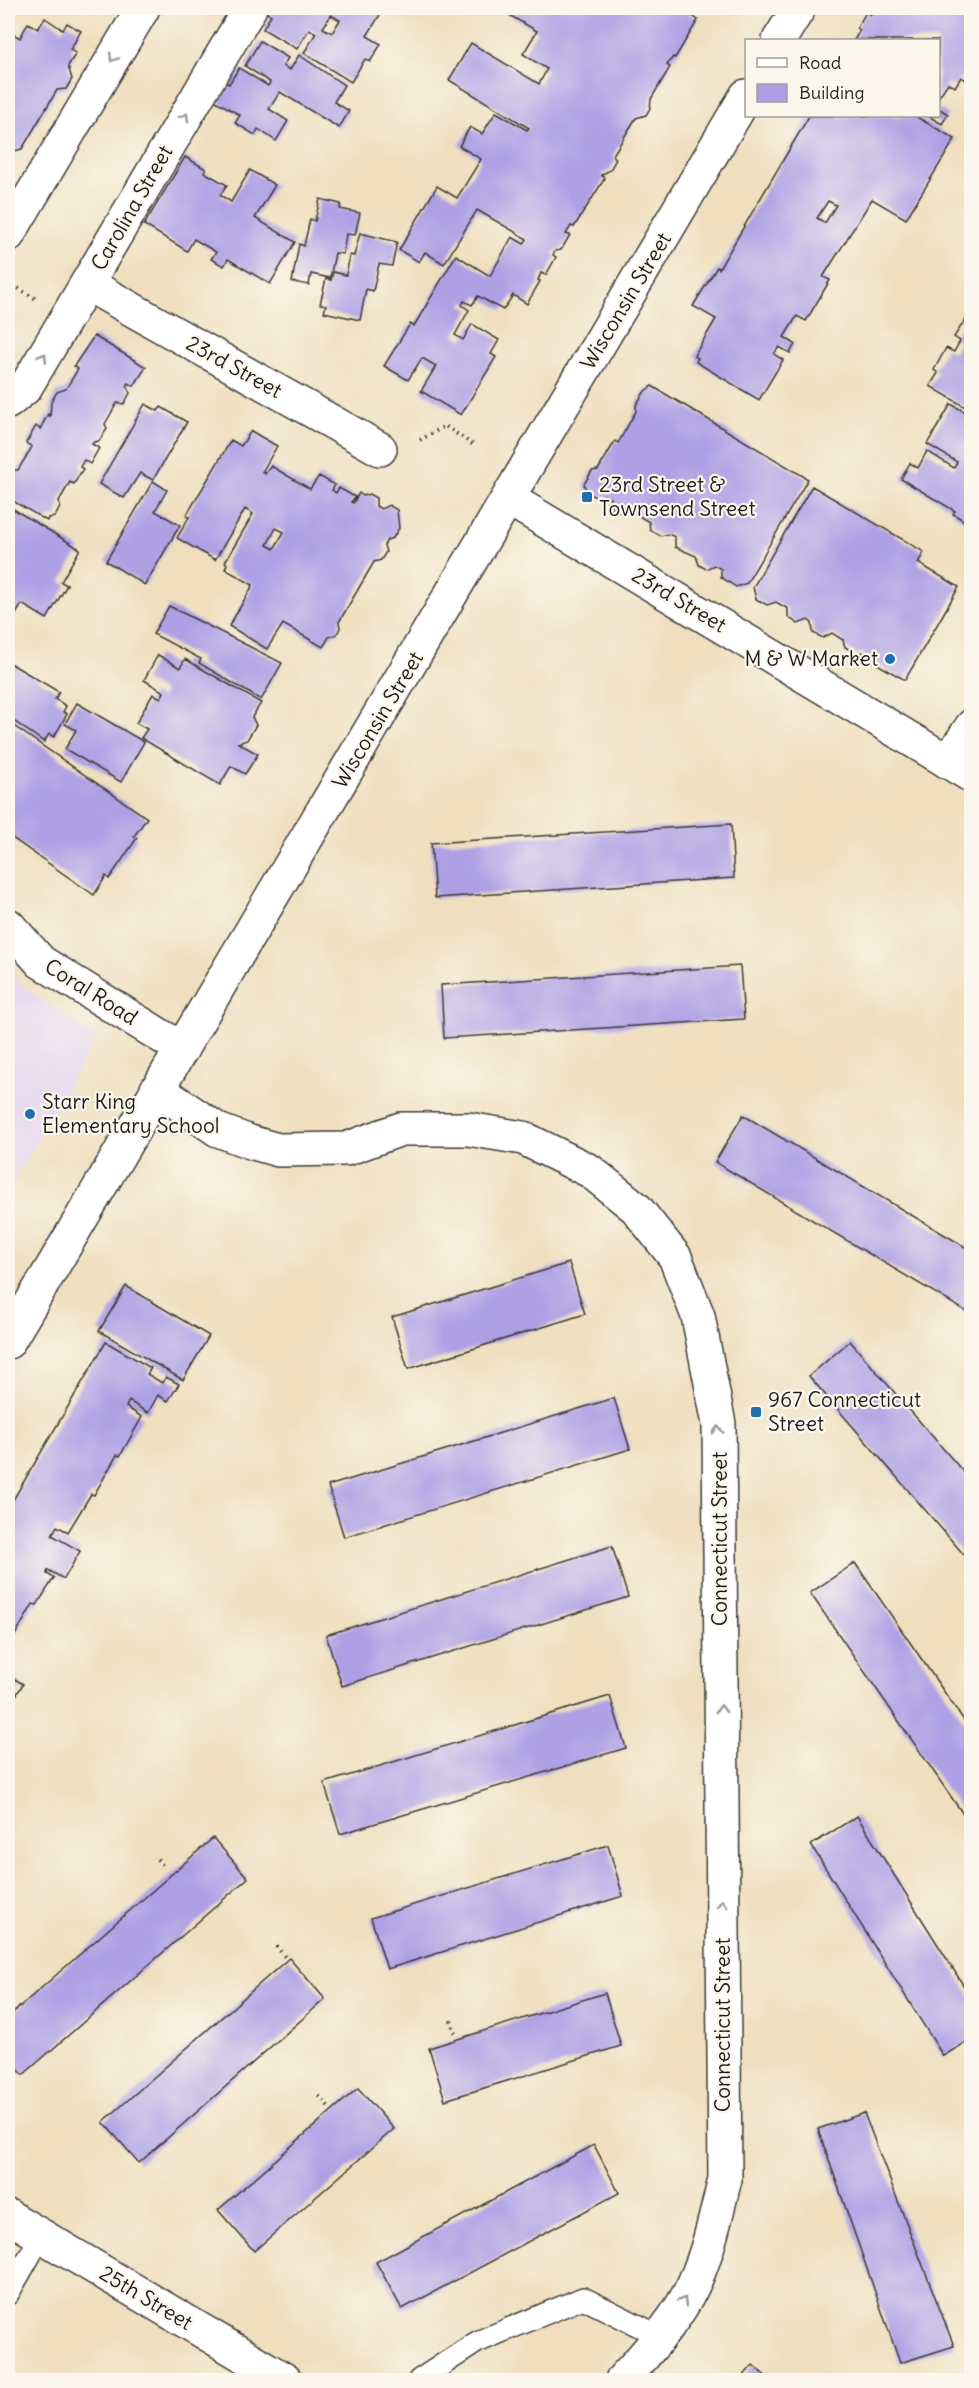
<svg xmlns="http://www.w3.org/2000/svg" width="979" height="2388" font-family="Delius,sans-serif">
	<style>
		.built { fill: #e3d3f2 }
		.building { fill: #ada0e5; fill-rule: evenodd }
		.lines { fill: none; stroke-linecap: round; stroke-linejoin: round }
		.lane-casing { stroke: #3c3934; stroke-width: 24 }
		.street-casing { stroke: #3c3934; stroke-width: 36 }
		.path { stroke: #3c3934; stroke-width: 4; stroke-dasharray: 1.5 4.5; stroke-linecap: butt }
		.lane { stroke: #fff; stroke-width: 21 }
		.street { stroke: #fff; stroke-width: 33 }
		.oneway { stroke: #999 }
		.poi-dot { fill: #1f6fb2; stroke: #fbf7ec; stroke-width: 2 }
		.labels { text-anchor: middle; stroke-width: 4.5; stroke-linejoin: round; paint-order: stroke }
		.street-label { font-size: 21px; fill: #1c1c1c; stroke: #fbf7ec }
		.poi-label { font-size: 21px; fill: #1c1c1c; stroke: #fbf7ec; text-anchor: start }
	</style>
	<rect width="100%" height="100%" fill="#fbf7ec"/>
	<filter id="ink" filterUnits="userSpaceOnUse"><feTurbulence type="fractalNoise" baseFrequency=".0167" numOctaves="2"/><feDisplacementMap in="SourceGraphic" scale="12" xChannelSelector="R" yChannelSelector="G"/><feConvolveMatrix kernelMatrix="1 2 1 2 8 2 1 2 1" color-interpolation-filters="sRGB"/></filter>
	<filter id="wash" filterUnits="userSpaceOnUse"><feTurbulence type="fractalNoise" baseFrequency=".008" numOctaves="4" result="noise"/><feDisplacementMap in="SourceGraphic" scale="24" xChannelSelector="R" yChannelSelector="G"/><feGaussianBlur stdDeviation="1.35" result="paint"/><feColorMatrix in="noise" values="0 0 0 0 0 0 0 0 0 0 0 0 0 0 0 0 0 1.4 0 .05"/><feComposite in="paint" operator="in"/></filter>
	<g filter="url(#wash)">
		<rect width="100%" height="100%" fill="#efdfbf"/>
		<path class="built" d="M8 969 25 988 96 1038 8 1190Z"/>
		<g id="blocks">
			<g class="building">
				<path d="M268 8H384L367 36 381 44 370 62 365 59 351 82 304 53 316 33 309 29 297 49 263 29 271 15 265 12ZM331 15 340 20 332 33 323 28Z"/>
				<path d="M497 8H691L688 13 698 20 675 58 673 57 667 65 670 67 651 99 650 108 646 115 636 118 613 155 616 159 610 170 601 175 605 178 574 227 571 226 566 234 570 235 561 250 555 251 553 255 556 257 546 275 541 273 538 280 540 281 527 304 513 295 503 310 478 296 472 305 464 301 462 305 469 310 455 335 463 340 472 324 499 340 491 354 496 357 461 415 421 391 436 366 422 358 408 380 384 366 410 324 414 326 456 255 490 276 512 237 524 244 527 239 477 210 444 264 425 252 419 262 399 250 437 186 457 198 481 159 459 146 470 127 482 134 496 112 527 130 529 128 449 80 471 43 539 84 547 69 523 54 537 31Z"/>
				<path d="M875 8H972V83L961 77 955 87 948 83 938 98V40H854L860 30 857 28 866 12 870 15Z"/>
				<path d="M45 18 63 30 67 23 81 31 70 50 76 53 68 66 72 79 66 89 57 90 22 149 14 151 8 148V31L20 38 28 23 38 29Z"/>
				<path d="M260 41 288 58 283 66 290 70 299 55 344 85 334 102 349 111 339 128 280 92 269 109 288 121 276 141 258 129 255 135 235 123 240 115 214 100 225 82 229 84 239 68 268 86 270 82 245 66Z"/>
				<path d="M938 108 948 114 942 124 928 116H938Z"/>
				<path d="M809 116H915L955 139 906 219 872 199 823 277 830 280 806 321 797 316 784 337 795 344 790 353 779 347 774 354 783 360 759 400 696 362 698 358 694 356 716 319 693 306 717 267 719 269ZM828 201 836 205 825 223 817 218Z"/>
				<path d="M185 157 206 169 204 172 227 185 220 195 231 202 250 170 275 185 255 218 295 242 270 284 228 259 224 266 211 259 216 252 194 239 187 251 144 225Z"/>
				<path d="M320 199 341 204 340 209 360 213 355 235 346 234 343 254 335 253 330 278 311 274 309 285 292 282 299 244 304 246 310 219 315 221Z"/>
				<path d="M360 233 397 242 392 266 379 264 373 291 366 289 360 320 324 312 326 305 320 304 326 279 331 280 333 272 346 275 350 255 354 256Z"/>
				<path d="M972 309V411L930 386 938 373 934 370 946 348 954 352 960 341 954 337Z"/>
				<path d="M94 336 146 367 134 386 128 383 127 386 130 393 124 404 117 403 105 424 107 429 99 441 94 442 92 444 99 448 90 464 84 460 80 467 83 469 74 484 70 482 59 501 60 507 55 517 48 518 47 521 8 498V477L11 470H18L32 447 26 443 36 426 40 429 48 414 50 416 51 402 57 392 66 389 78 369 74 366Z"/>
				<path d="M652 386 808 479 747 583 736 587 721 577V569L714 565 706 569 699 565 696 556 675 547V537L668 534 661 536 650 530 649 522 629 510 621 513 612 507 611 499 604 495 597 498 586 492 584 484 592 471 598 470 615 441 618 443 636 411V405L645 391Z"/>
				<path d="M145 404 158 411 161 407 187 422 153 480 140 473 124 498 99 484Z"/>
				<path d="M951 404 972 416V521L970 520 968 523 953 514 955 511 901 479 910 463 918 468 927 451 954 468 957 462 927 444Z"/>
				<path d="M251 431 277 446 262 472 265 474 271 466 310 489 319 476 335 485 332 490 336 493 339 488 355 497 351 502 353 503 359 493 363 496 369 494 376 498V506L381 509 389 505 397 510 399 528 393 538 387 540 384 545 386 552 381 560 374 562 339 622 340 628 337 634 329 637 323 647 283 624 267 649 229 626 253 585 225 569 227 564 225 562 253 514 245 509 215 560 177 538 189 517 186 516 231 440 241 446ZM276 528 284 532 274 549 267 545Z"/>
				<path d="M153 481 167 490 155 511 180 525 145 585 106 561Z"/>
				<path d="M812 486 924 552 918 563 959 587 905 680 863 656 864 653 862 652 857 654 845 647 843 640 832 633 823 638 813 633 812 623 808 620 798 624 788 617V609L776 602 767 605 756 599 753 587Z"/>
				<path d="M8 506 80 549 61 582 67 585 47 619 22 604 8 627Z"/>
				<path d="M169 606 282 663 261 700 199 663 201 659 153 634Z"/>
				<path d="M158 655 180 668 185 659 261 703 252 717 256 725 247 740 238 743 258 754 245 774 231 766 220 785 141 738 147 729 136 723 153 694 161 698 164 692 144 680Z"/>
				<path d="M8 662 59 692 55 699 66 706 63 712 67 714 54 737 49 734 44 742 8 717Z"/>
				<path d="M77 703 144 742 121 782 65 749 76 730 65 724Z"/>
				<path d="M8 722 147 818 134 836 137 838 109 879 106 876 94 895 8 835Z"/>
				<path d="M731 824 734 878 435 898 431 843Z"/>
				<path d="M740 966 744 1019 444 1038 441 985Z"/>
				<path d="M743 1115 972 1251V1315L715 1162Z"/>
				<path d="M569 1263 585 1314 408 1369 392 1317Z"/>
				<path d="M126 1286 209 1336 183 1380 99 1331Z"/>
				<path d="M850 1341 972 1482V1564L809 1376Z"/>
				<path d="M106 1342 151 1368 147 1374 162 1383 166 1377 179 1384 168 1401 158 1395 148 1413 129 1401 126 1407 142 1417 120 1456 117 1455 94 1495 91 1494 68 1532 57 1526 52 1535 80 1551 64 1579 48 1570 47 1574 54 1578 37 1605 33 1604 11 1642 8 1640V1505L11 1499 13 1500Z"/>
				<path d="M614 1398 630 1449 344 1537 328 1486Z"/>
				<path d="M612 1546 628 1597 342 1686 326 1635Z"/>
				<path d="M855 1563 972 1732V1827L810 1593Z"/>
				<path d="M8 1675 23 1684 12 1702 8 1700Z"/>
				<path d="M610 1696 626 1748 340 1834 324 1783Z"/>
				<path d="M857 1816 972 1999V2039L943 2056 811 1845Z"/>
				<path d="M213 1838 248 1878 23 2075 8 2057V2017Z"/>
				<path d="M608 1845 623 1896 387 1969 371 1918Z"/>
				<path d="M289 1958 325 1999 139 2163 103 2122Z"/>
				<path d="M605 1993 621 2046 445 2100 429 2048Z"/>
				<path d="M358 2088 394 2129 254 2251 218 2210Z"/>
				<path d="M864 2113 954 2346 900 2363 818 2129Z"/>
				<path d="M594 2145 619 2193 402 2309 376 2262Z"/>
				<path d="M753 2365 770 2380H740Z"/>
			</g>
		</g>
	</g>
	<g filter="url(#ink)">
		<use href="#blocks" fill-opacity="0" stroke="#3c3934" stroke-width="1.5"/>
		<g class="lines">
			<g class="lane-casing">
				<g id="lane">
					<path d="M8 2294 41 2236"/>
					<path d="M419 2380 477 2342 583 2298 659 2336"/>
				</g>
			</g>
			<g class="street-casing">
				<g id="street">
					<path d="M779 40 799 8"/>
					<path d="M8 235 143 8"/>
					<path d="M87 284 380 449"/>
					<path d="M8 402 25 388 250 8"/>
					<path d="M509 499 972 776"/>
					<path d="M948 762 972 726"/>
					<path d="M8 925 41 962 182 1049"/>
					<path d="M157 1089 218 1130 250 1142 278 1150 346 1149 401 1129H468L523 1138 590 1171 636 1208 675 1257 698 1316 719 1424 725 2179C715 2219 707 2261 687 2297 670 2327 645 2355 622 2380"/>
					<path d="M8 1342 746 96"/>
					<path d="M8 2216 285 2380"/>
				</g>
			</g>
			<g class="path">
				<path d="M8 282 36 299"/>
				<path d="M420 440 445 426 475 446"/>
				<path d="M157 1859 164 1866"/>
				<path d="M276 1946 285 1957"/>
				<path d="M451 2020 455 2034"/>
				<path d="M319 2096 328 2106"/>
			</g>
			<use href="#lane" class="lane"/>
			<use href="#street" class="street"/>
		</g>
		<defs><path id="oneway-chevron" d="M-2-3.5L2.5 0L-2 3.5" fill="none" stroke-width="1.6" stroke-linecap="round" stroke-linejoin="round" transform="scale(1.5)"/></defs>
		<g class="oneway">
			<use href="#oneway-chevron" transform="translate(113 58) rotate(121)"/>
			<use href="#oneway-chevron" transform="translate(185 117) rotate(-60)"/>
			<use href="#oneway-chevron" transform="translate(43 357) rotate(-59)"/>
			<use href="#oneway-chevron" transform="translate(718 1430) rotate(-93)"/>
			<use href="#oneway-chevron" transform="translate(721 1709) rotate(-90)"/>
			<use href="#oneway-chevron" transform="translate(722 1904) rotate(-90)"/>
			<use href="#oneway-chevron" transform="translate(683 2301) rotate(-58)"/>
		</g>
	</g>
	<g class="poi-dot">
		<rect x="581" y="491" width="12" height="12" rx="3"/>
		<circle cx="890" cy="659" r="6"/>
		<circle cx="30" cy="1114" r="6"/>
		<rect x="750" y="1406" width="12" height="12" rx="3"/>
	</g>
	<g class="labels">
		<g class="street-label">
			<text transform="translate(132 208) rotate(-60)" y="7">Carolina Street</text>
			<text transform="translate(626 301) rotate(-59)" y="7">Wisconsin Street</text>
			<text transform="translate(234 367) rotate(29)" y="7">23rd Street</text>
			<text transform="translate(679 600) rotate(31)" y="7">23rd Street</text>
			<text transform="translate(378 720) rotate(-59)" y="7">Wisconsin Street</text>
			<text transform="translate(91 992) rotate(32)" y="7">Coral Road</text>
			<text transform="translate(720 1539) rotate(-90)" y="7">Connecticut Street</text>
			<text transform="translate(723 2025) rotate(-90)" y="7">Connecticut Street</text>
			<text transform="translate(146 2298) rotate(31)" y="7">25th Street</text>
		</g>
		<g class="poi-label">
			<text x="599" y="492">23rd Street &amp;<tspan x="599" dy="24">Townsend Street</tspan></text>
			<text x="878" y="666" text-anchor="end">M &amp; W Market</text>
			<text x="42" y="1109">Starr King<tspan x="42" dy="24">Elementary School</tspan></text>
			<text x="768" y="1407">967 Connecticut<tspan x="768" dy="24">Street</tspan></text>
		</g>
	</g>
	<rect width="979" height="2388" fill="none" stroke="#fbf7ec" stroke-width="30"/>
	<rect x="745" y="39" width="195" height="78" fill="#fbf7ec" stroke="#a29f99" stroke-width="1.5"/>
	<rect x="757" y="58" width="30" height="9" fill="#ffffff" stroke="#a29f99" stroke-width="1.5"/>
	<text x="799" y="69" font-size="18" fill="#1c1c1c">Road</text>
	<rect x="757" y="84" width="30" height="18" fill="#ada0e5" stroke="#a29f99" stroke-width="1.5"/>
	<text x="799" y="99" font-size="18" fill="#1c1c1c">Building</text>
</svg>
